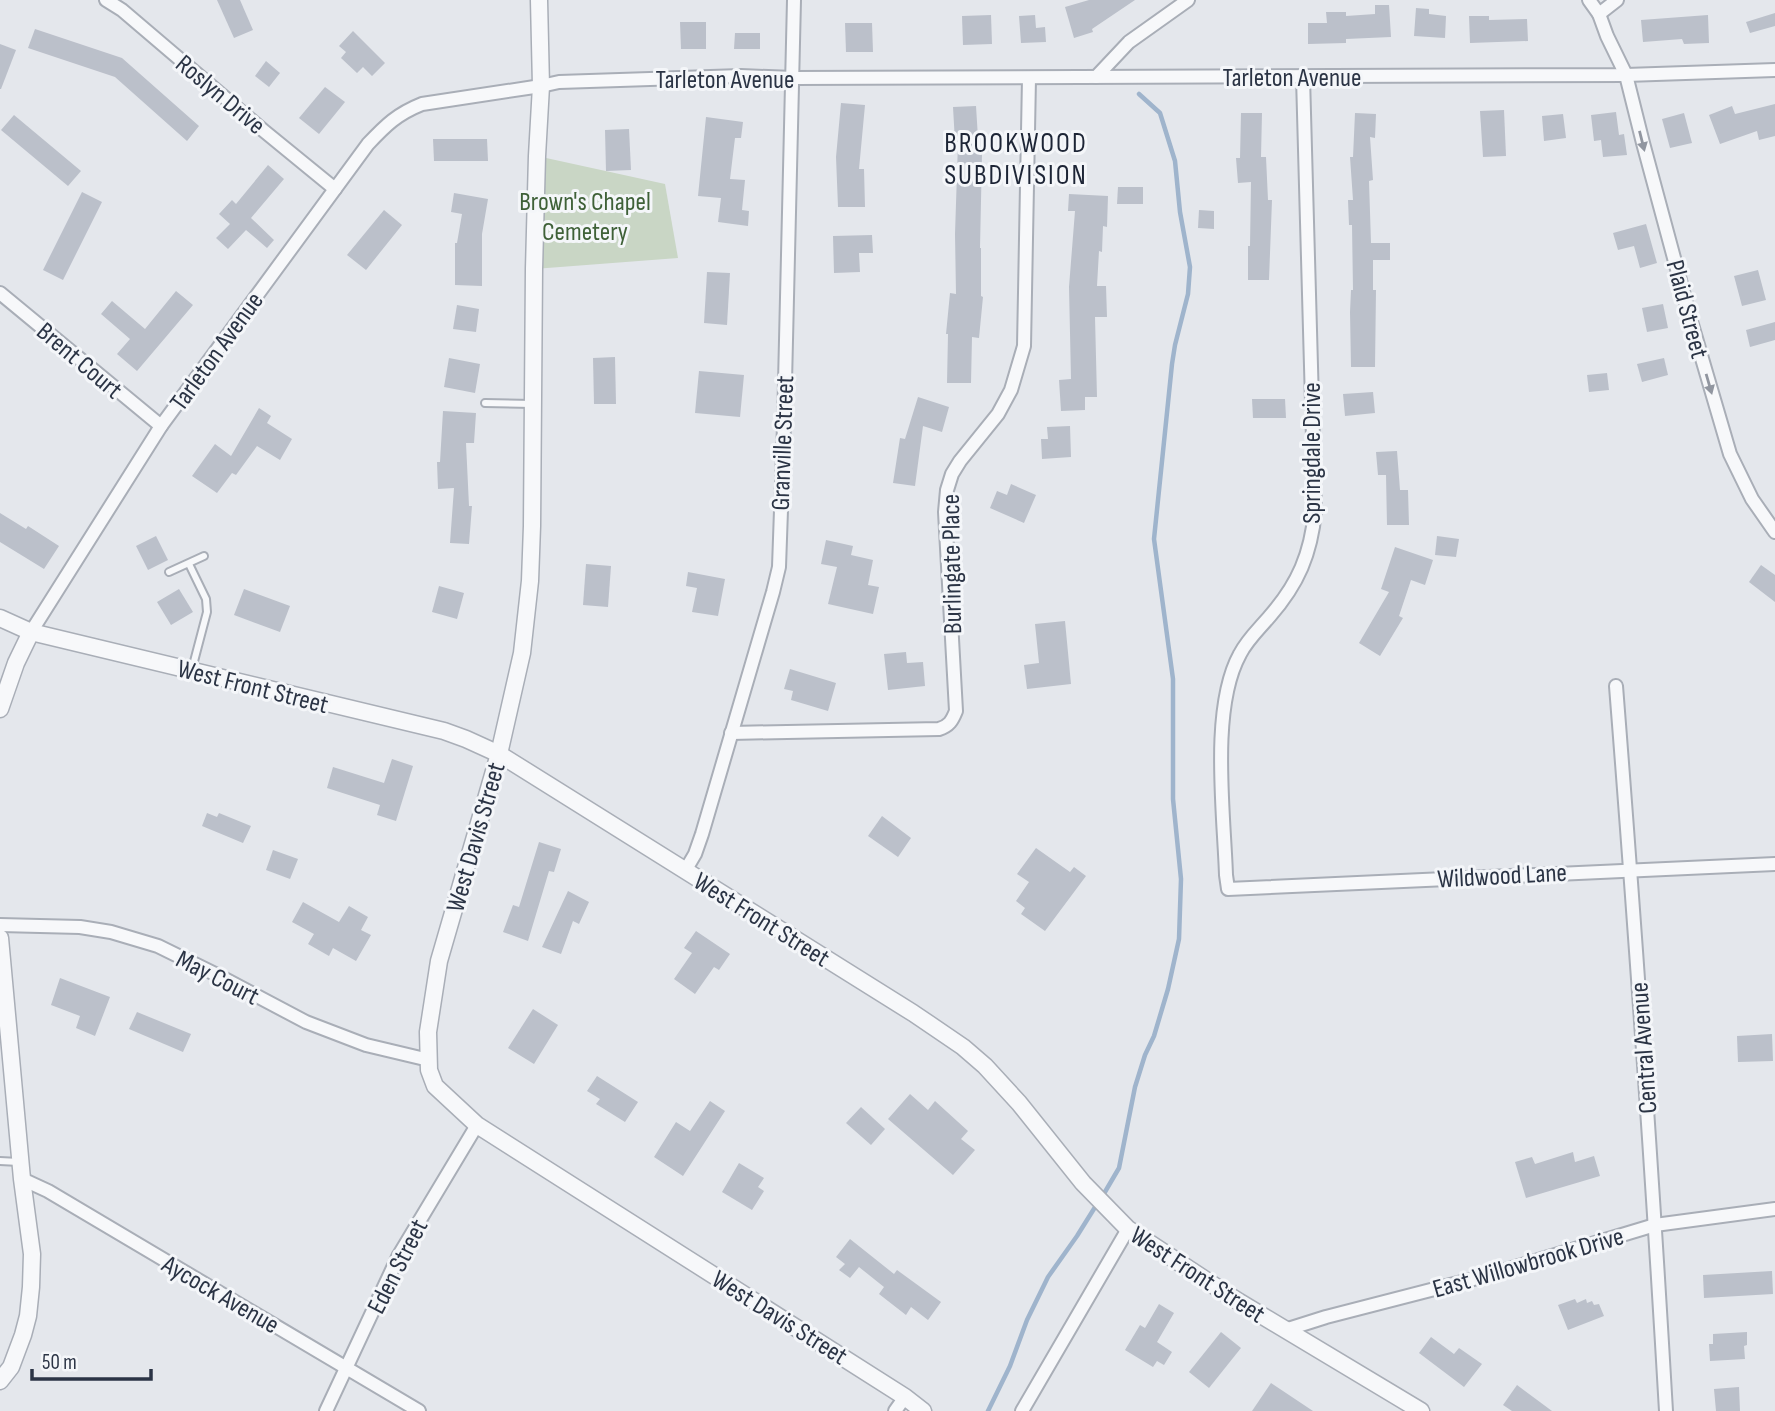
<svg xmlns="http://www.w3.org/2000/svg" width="1775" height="1411" font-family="'Sofia Sans Condensed',sans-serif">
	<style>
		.green { fill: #c9d6c5 }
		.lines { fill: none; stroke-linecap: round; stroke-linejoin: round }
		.stream { stroke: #9fb4cc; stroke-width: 4.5 }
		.building { fill: #bbc0ca }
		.service-casing { stroke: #a9aeb7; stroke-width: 10 }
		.minor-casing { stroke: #a9aeb7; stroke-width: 16 }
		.tertiary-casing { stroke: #a9aeb7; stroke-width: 19 }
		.service { stroke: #f7f8fa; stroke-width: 6 }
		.minor { stroke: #f7f8fa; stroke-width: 12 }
		.tertiary { stroke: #f7f8fa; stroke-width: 16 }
		.oneway { fill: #9196a0 }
		.labels { text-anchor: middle; stroke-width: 6; stroke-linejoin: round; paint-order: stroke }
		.street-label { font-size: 26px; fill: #2b3445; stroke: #f4f6f9 }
		.park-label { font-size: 26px; fill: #3f6138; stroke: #f4f6f9 }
		.neighbourhood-label { font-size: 28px; letter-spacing: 2px; fill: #1d2536; stroke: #f4f6f9 }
	</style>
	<rect width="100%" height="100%" fill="#e4e7ec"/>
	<path class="green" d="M537 156 665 184 678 258 534 269Z"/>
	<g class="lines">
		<g class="stream">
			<path d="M1102 1197 1119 1168 1135 1087 1145 1055 1154 1036 1168 989 1179 939 1181 879 1173 799V679L1154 539 1172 364 1175 345 1188 294 1190 267 1180 212 1175 161 1160 113 1139 94"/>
			<path d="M988 1411 1010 1366 1027 1320 1048 1277 1077 1236 1097 1204"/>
		</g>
	</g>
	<g class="building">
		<path d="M217 0H240L253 30 234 38Z"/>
		<path d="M1089 0H1135L1092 29 1093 32 1074 38 1065 7Z"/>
		<path d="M1375 5H1389L1391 37 1346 39V43L1308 44V23H1327L1326 12H1346V16L1375 14Z"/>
		<path d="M1416 8 1429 9V14L1446 16 1445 38 1414 36Z"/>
		<path d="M1775 13V26L1750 33 1746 22Z"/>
		<path d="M991 15 992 44 963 45 962 16Z"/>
		<path d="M1035 15 1036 28 1045 27 1046 42 1021 43 1019 16Z"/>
		<path d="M1708 15 1709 43 1684 44 1682 39 1643 42 1641 20Z"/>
		<path d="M1469 16H1489V20L1527 19 1528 41 1470 43Z"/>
		<path d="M680 22H706V49H681Z"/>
		<path d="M845 23H872L873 52H846Z"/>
		<path d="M35 29 122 58 199 126 187 141 115 77 28 48Z"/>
		<path d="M353 31 385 63 372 76 363 67 357 73 341 58 346 52 339 46Z"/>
		<path d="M735 33H760V49H734Z"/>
		<path d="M0 44 16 50 1 89H0Z"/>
		<path d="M266 61 280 73 269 87 255 76Z"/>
		<path d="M325 87 345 102 319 134 299 118Z"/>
		<path d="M841 103 865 105 859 169H864L865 207H838L836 157Z"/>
		<path d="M1775 104V136L1759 140 1757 131 1720 144 1709 115 1732 106 1735 114Z"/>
		<path d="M976 106 979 154H982L980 248H981V296L983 297 979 338 972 337 971 383H947L948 334H946L950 293 956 294 955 234 958 142H955L953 107Z"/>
		<path d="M1504 110 1506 156 1483 157 1480 111Z"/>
		<path d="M1616 112 1619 135 1624 134 1627 155 1603 157 1601 140 1594 141 1591 115Z"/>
		<path d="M1241 113H1262L1261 157H1266L1268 200H1272L1269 280H1248V246H1250L1251 182 1238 183 1236 158H1240Z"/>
		<path d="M1355 113 1376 114 1375 138 1370 137 1373 180 1369 181 1371 243H1390V260H1373V290H1376L1375 367H1351L1350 312 1351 290H1353L1352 225H1349L1348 200H1353L1350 157H1353Z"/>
		<path d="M1684 113 1692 143 1670 148 1662 119Z"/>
		<path d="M1563 114 1566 138 1544 141 1542 116Z"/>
		<path d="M14 115 81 171 68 186 1 130Z"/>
		<path d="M706 117 743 122 741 138H735L730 179 745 180 742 210 749 211 748 226 718 222 721 198 698 196Z"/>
		<path d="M629 129 631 170 606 171 605 130Z"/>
		<path d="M433 139H487L488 161H434Z"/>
		<path d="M268 165 284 179 251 218 274 240 267 248 246 230 228 249 216 238 230 224 219 214 232 200 236 204Z"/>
		<path d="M1118 187H1143V204H1117Z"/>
		<path d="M82 192 102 202 63 280 43 270Z"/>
		<path d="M454 193 488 199 482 234V286L455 285V243H457L462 214 451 212Z"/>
		<path d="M1069 194 1108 196 1107 227 1103 226 1102 252 1099 251 1097 286H1106L1107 317H1095L1097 397H1085V410L1061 411 1059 380 1071 379 1069 287 1075 211H1068Z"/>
		<path d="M384 210 402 225 366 270 347 255Z"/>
		<path d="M1199 210 1214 211V229L1198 228Z"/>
		<path d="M1646 224 1657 263 1640 268 1634 246 1618 250 1613 233Z"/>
		<path d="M872 235 873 253H859L860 272 834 273 833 236Z"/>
		<path d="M1758 270 1766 300 1742 306 1734 276Z"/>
		<path d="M707 272 730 273 727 325 704 323Z"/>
		<path d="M176 291 193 305 137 371 117 354 130 339 101 314 112 301 145 329Z"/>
		<path d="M1663 304 1668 328 1647 332 1642 308Z"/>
		<path d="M457 305 479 309 476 332 453 329Z"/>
		<path d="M1775 322V340L1750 347 1746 330Z"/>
		<path d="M615 357 616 404H594L593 358Z"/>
		<path d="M449 358 480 364 475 393 444 387Z"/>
		<path d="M1664 358 1668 375 1642 382 1637 364Z"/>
		<path d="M699 371 744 375 740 417 695 413Z"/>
		<path d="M1607 373 1609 390 1589 392 1587 375Z"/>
		<path d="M1373 392 1375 413 1345 416 1343 394Z"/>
		<path d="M918 397 949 407 942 432 923 426 915 486 893 483 900 438 905 439Z"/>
		<path d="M1252 399H1285L1286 418H1253Z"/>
		<path d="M259 408 271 416 267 423 292 439 280 460 257 446 236 475 232 473 217 493 192 476 215 444 231 456Z"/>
		<path d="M443 411 476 413 474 443H466L469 506H472L469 544 450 543 454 488 438 489 437 462H440Z"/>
		<path d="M1070 426 1071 457 1042 459 1041 439H1048L1047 427Z"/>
		<path d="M1397 451 1400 490H1408L1409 525H1387L1386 475H1378L1376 452Z"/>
		<path d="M1011 484 1036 495 1024 523 990 508 997 491 1007 495Z"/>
		<path d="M0 513 26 529 28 526 59 546 44 569 0 542Z"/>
		<path d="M156 536 168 560 148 570 136 546Z"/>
		<path d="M1437 536 1459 539 1456 557 1435 555Z"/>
		<path d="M826 540 853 546 851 555 873 560 868 585 879 587 873 614 828 604 837 567 821 564Z"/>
		<path d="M1395 547 1433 560 1425 585 1411 580 1399 616 1403 618 1380 656 1359 643 1389 592 1381 589Z"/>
		<path d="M586 564 611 566 608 607 583 605Z"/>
		<path d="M1761 565 1775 575V602L1749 582Z"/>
		<path d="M688 572 725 579 718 616 692 612 697 588 686 586Z"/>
		<path d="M439 586 464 593 457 619 432 612Z"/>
		<path d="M179 589 193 612 171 625 157 602Z"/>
		<path d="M244 589 290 606 280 632 234 615Z"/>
		<path d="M1065 621 1071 684 1027 689 1024 665 1039 663 1035 624Z"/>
		<path d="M906 652 907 663 923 662 925 686 888 690 884 654Z"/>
		<path d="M790 669 836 683 828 711 791 700 793 691 784 689Z"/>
		<path d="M392 759 413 766 396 821 377 815 380 805 327 788 333 767 384 783Z"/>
		<path d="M207 813 217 817 219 813 251 826 243 843 202 826Z"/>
		<path d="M882 816 911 838 898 857 868 836Z"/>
		<path d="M539 842 561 849 554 872 549 871 528 941 503 932 513 905 519 907Z"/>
		<path d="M1036 848 1070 872 1074 867 1086 876 1045 931 1021 914 1025 908 1016 901 1029 882 1017 874Z"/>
		<path d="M273 850 298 859 290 879 266 870Z"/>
		<path d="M568 891 589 902 579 924 573 921 561 954 542 947Z"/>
		<path d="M303 902 339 922 349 906 368 917 361 930 371 935 356 961 333 948 329 956 308 944 314 934 292 922Z"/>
		<path d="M696 931 730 954 719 970 714 967 695 994 674 979 692 953 684 948Z"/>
		<path d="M60 978 110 997 95 1036 76 1028 80 1016 51 1005Z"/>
		<path d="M533 1009 558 1025 534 1064 508 1048Z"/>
		<path d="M137 1012 191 1034 183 1052 129 1029Z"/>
		<path d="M1772 1034 1773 1061 1738 1062 1737 1036Z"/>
		<path d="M597 1076 638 1102 625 1122 596 1104 600 1099 587 1091Z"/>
		<path d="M910 1094 928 1110 935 1101 968 1131 961 1139 975 1150 953 1175 888 1119Z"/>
		<path d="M710 1101 725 1111 683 1176 654 1157 676 1122 690 1131Z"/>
		<path d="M861 1107 885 1129 871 1145 846 1123Z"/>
		<path d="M1573 1152 1575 1162 1594 1156 1600 1176 1526 1198 1515 1162 1532 1157 1535 1164Z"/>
		<path d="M739 1163 764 1178 758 1187 764 1191 752 1210 722 1192Z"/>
		<path d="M850 1239 894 1274 897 1270 941 1302 928 1320 911 1307 906 1315 879 1294 884 1287 859 1267 850 1278 839 1270 845 1264 836 1257Z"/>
		<path d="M1772 1271 1773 1294 1704 1298 1703 1275Z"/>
		<path d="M1575 1299 1577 1303 1586 1299 1587 1303 1592 1301 1594 1305 1599 1304 1604 1316 1568 1330 1558 1305Z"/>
		<path d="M1159 1304 1174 1313 1157 1342 1172 1352 1164 1365 1157 1361 1153 1367 1125 1350 1140 1325 1145 1328Z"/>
		<path d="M1221 1332 1241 1348 1209 1388 1189 1372Z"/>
		<path d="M1747 1332V1345L1744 1346 1745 1359 1710 1361 1709 1344H1713V1334Z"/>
		<path d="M1431 1337 1454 1354 1459 1348 1482 1364 1464 1387 1419 1353Z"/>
		<path d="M1271 1383 1313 1411H1252Z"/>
		<path d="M1517 1385 1552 1411H1512L1503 1405Z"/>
		<path d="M1739 1387 1740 1411H1716L1714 1389Z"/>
	</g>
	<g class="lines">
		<g class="service-casing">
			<g id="service">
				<path d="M485 403 532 404"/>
				<path d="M189 564 206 599 207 612 192 669"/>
				<path d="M169 572 204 556"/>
				<path d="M0 1161 19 1162"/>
			</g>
		</g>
		<g class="minor-casing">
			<g id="minor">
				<path d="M106 0 122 10 264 131 335 189"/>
				<path d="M1589 0 1599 14 1607 36 1626 75 1643 143 1691 321 1730 454 1752 499 1775 532"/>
				<path d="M1599 14 1617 0"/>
				<path d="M1096 77 1129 42 1188 0"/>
				<path d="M1303 77 1315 511C1311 554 1298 584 1270 616 1259 629 1247 640 1240 654 1210 708 1224 813 1226 875L1228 889 1775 864"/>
				<path d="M0 293 161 426"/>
				<path d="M31 632 161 426 368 144C386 125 397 114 422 104L541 86 559 82 741 76 793 78 1626 75 1775 70"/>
				<path d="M1616 686C1635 927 1652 1169 1666 1411"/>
				<path d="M731 733 939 729C949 726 952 721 956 711L945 512 947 490 952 474 960 461 998 414 1011 390 1024 346 1029 78"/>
				<path d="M685 871 695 854 702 834 773 592 779 567 784 425 794 0"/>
				<path d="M0 925 80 927 111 932 158 946 223 978 306 1022 366 1045 429 1060"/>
				<path d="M22 1179 48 1191 419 1411"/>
				<path d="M1285 1330 1326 1317 1489 1275 1655 1225 1775 1209"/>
				<path d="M326 1411 399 1255 477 1125"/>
				<path d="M895 1411 905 1397"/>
				<path d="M1022 1411 1128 1229"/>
			</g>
		</g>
		<g class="tertiary-casing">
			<g id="tertiary">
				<path d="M539 0 541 86 537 156 534 269 532 526 530 581 522 653 499 754 439 961 428 1032 429 1070 435 1086 477 1125 905 1397 923 1411"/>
				<path d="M0 618 31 632 444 731 466 739 499 754 913 1013 963 1047 985 1066 1019 1103 1083 1183 1128 1229 1236 1300 1421 1411"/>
				<path d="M0 709 16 663 31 632"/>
				<path d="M0 938 22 1179 32 1254 31 1287 28 1316 23 1335 11 1367 0 1381"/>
			</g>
		</g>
		<use href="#service" class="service"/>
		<use href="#minor" class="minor"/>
		<use href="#tertiary" class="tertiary"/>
	</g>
	<defs><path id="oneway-solid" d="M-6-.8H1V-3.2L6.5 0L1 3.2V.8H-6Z" transform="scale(1.75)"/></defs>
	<g class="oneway">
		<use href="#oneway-solid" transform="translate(1642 141) rotate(76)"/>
		<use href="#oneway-solid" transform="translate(1709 384) rotate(74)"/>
	</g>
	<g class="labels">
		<g class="street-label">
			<text x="1292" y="86">Tarleton Avenue</text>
			<text x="725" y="88">Tarleton Avenue</text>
			<text transform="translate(221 94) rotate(40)" y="9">Roslyn Drive</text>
			<text transform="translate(1688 309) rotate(75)" y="9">Plaid Street</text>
			<text transform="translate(216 351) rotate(-54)" y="9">Tarleton Avenue</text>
			<text transform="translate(80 360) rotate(40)" y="9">Brent Court</text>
			<text transform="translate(782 443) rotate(-88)" y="9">Granville Street</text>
			<text transform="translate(1311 453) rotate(-90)" y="9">Springdale Drive</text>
			<text transform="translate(951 564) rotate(-91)" y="9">Burlingate Place</text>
			<text transform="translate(253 686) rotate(14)" y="9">West Front Street</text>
			<text transform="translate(475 837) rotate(-74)" y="9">West Davis Street</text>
			<text transform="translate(1502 875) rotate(-3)" y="9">Wildwood Lane</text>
			<text transform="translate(762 919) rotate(32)" y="9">West Front Street</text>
			<text transform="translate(218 977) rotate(27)" y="9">May Court</text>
			<text transform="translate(1643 1048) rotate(-94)" y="9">Central Avenue</text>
			<text transform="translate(1528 1262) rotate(-16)" y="9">East Willowbrook Drive</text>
			<text transform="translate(397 1266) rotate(-63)" y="9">Eden Street</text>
			<text transform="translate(1198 1274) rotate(33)" y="9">West Front Street</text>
			<text transform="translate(221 1294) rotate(30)" y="9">Aycock Avenue</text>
			<text transform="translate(780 1317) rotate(32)" y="9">West Davis Street</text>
		</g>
		<g class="park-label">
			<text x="585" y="210">Brown's Chapel<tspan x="585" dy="30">Cemetery</tspan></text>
		</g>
		<g class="neighbourhood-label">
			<text x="1016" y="152">BROOKWOOD<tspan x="1016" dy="32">SUBDIVISION</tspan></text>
		</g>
	</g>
	<path d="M32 1369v10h119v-10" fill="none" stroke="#2b3445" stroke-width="3.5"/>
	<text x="42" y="1369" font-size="21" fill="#2b3445" stroke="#f4f6f9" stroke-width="5" paint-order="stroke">50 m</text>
</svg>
